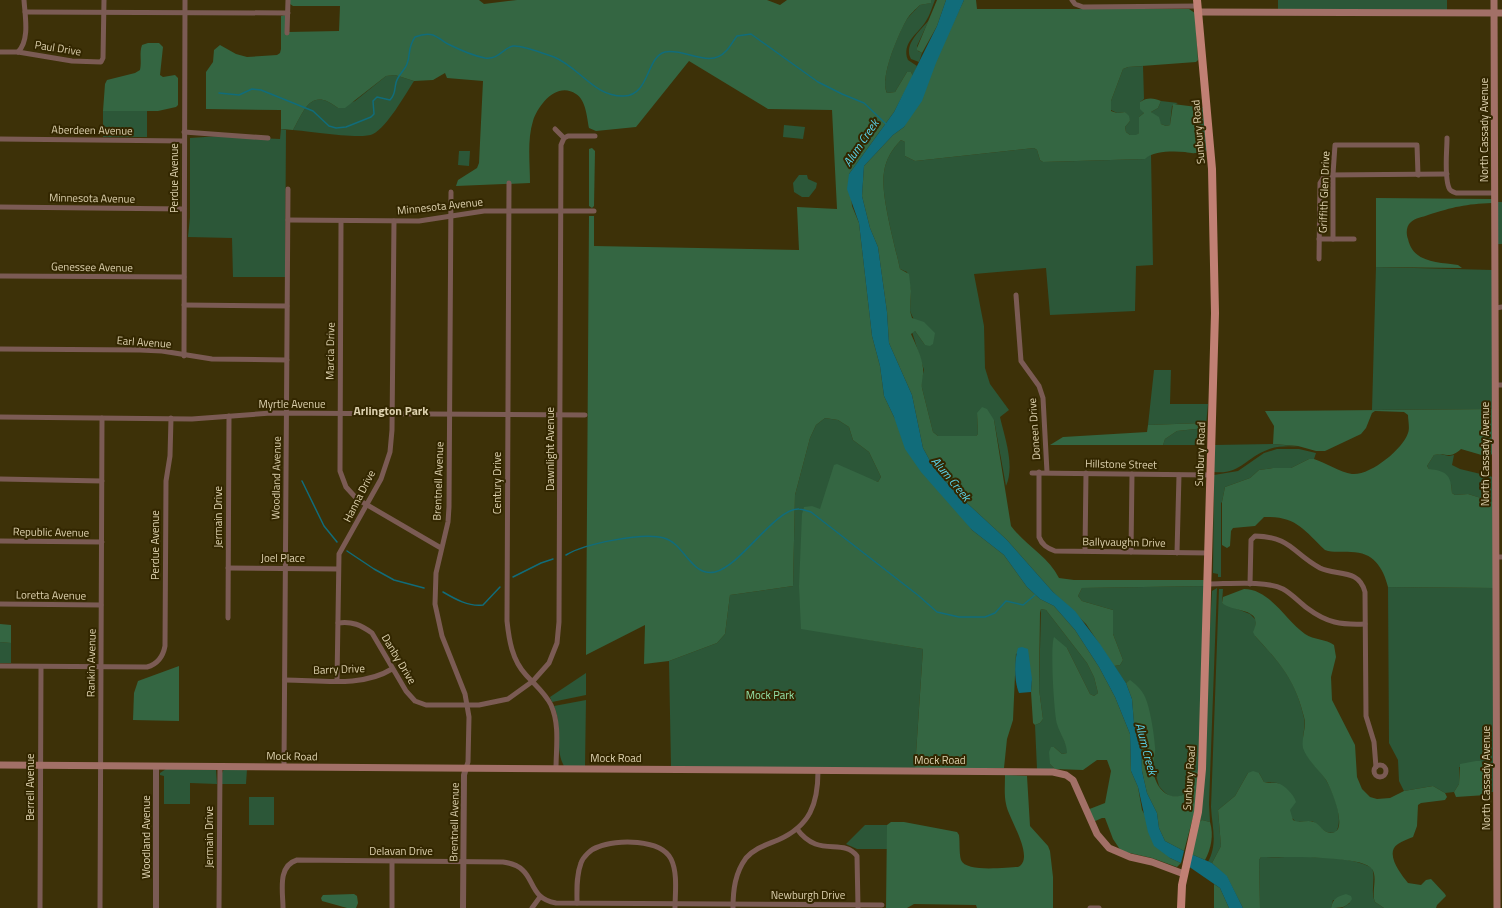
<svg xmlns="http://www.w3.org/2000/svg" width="1502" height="908" font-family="'Titillium Web',sans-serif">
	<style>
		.green { fill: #2c5738 }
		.forest { fill: #346642 }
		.water { fill: #116c7a }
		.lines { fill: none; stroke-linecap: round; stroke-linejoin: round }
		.stream { stroke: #116c7a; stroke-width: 1.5 }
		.minor { stroke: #7b5b54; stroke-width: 5 }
		.tertiary { stroke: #7b5b54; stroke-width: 6 }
		.secondary { stroke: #a27067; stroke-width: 7 }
		.primary { stroke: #c18074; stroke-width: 8 }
		.labels { text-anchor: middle; stroke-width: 4; stroke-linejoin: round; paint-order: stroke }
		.street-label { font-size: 11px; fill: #ddd1ae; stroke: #332700 }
		.park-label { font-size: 11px; fill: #94e0a6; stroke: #332700 }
		.water-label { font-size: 12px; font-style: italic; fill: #5bd3e9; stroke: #332700 }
		.neighbourhood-label { font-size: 12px; font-weight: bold; fill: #ddd1ae; stroke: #332700 }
	</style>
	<rect width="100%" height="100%" fill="#3d3108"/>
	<g class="green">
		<path d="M931 0H935C932 7 930 15 926 21 918 34 901 43 908 60L917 66 913 76 911 72H907L895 92 887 93C879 78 899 32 907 19 911 14 916 9 920 5L930 3Z"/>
		<path d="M1278 0H1447V10L1278 9Z"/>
		<path d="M929 20 917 46 918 51 922 53 919 62 911 59C903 44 921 30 929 20Z"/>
		<path d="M1143 66 1144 99 1140 102 1144 113 1139 117V133L1136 136 1130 135 1126 132 1125 127 1130 121 1125 112 1117 113 1111 110V101L1123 69 1128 67Z"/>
		<path d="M395 75 414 81C405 95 387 127 373 134 362 140 308 131 293 130 305 109 311 87 338 108L355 101 386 76Z"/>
		<path d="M1161 101 1178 103 1172 106 1170 125 1166 126 1161 124 1151 112 1158 108Z"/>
		<path d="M1197 107H1204L1208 151 1200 152Z"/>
		<rect x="103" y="111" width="44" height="26"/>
		<path d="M784 125 805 127 803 139 783 137Z"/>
		<path d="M281 129 286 130 285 277H233L232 238 188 237 190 217V138L220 136 280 139Z"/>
		<path d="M901 140 905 142V156L915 161 1034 148 1037 150 1040 160 1043 162 1144 159 1151 154 1153 265 1136 266 1135 311 1050 315 1046 268 974 274 984 326 985 368 990 384 1009 410 1000 417C1005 439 1015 465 1006 486L994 420 977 413 978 434 976 436H938L933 432 922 388 921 381 924 370 912 332 915 331 925 345 910 311 911 291 907 272 900 269C895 245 880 194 884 172 886 159 892 149 901 140Z"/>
		<path d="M459 151H470L469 166 458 165Z"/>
		<path d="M799 175H807L808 179 817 183 816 188 809 197H802L794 192 793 183Z"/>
		<rect x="1497" y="202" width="5" height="42"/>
		<path d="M1376 267 1493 270V409L1372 410Z"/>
		<path d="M1154 370H1171L1170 404H1208L1206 425 1203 423 1148 425Z"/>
		<path d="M825 418 838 420 849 427 853 440 869 452 881 477 878 482 872 480 801 628 923 649 915 769 671 767 669 661 717 643 725 634 730 595 793 586 795 495 810 438 816 425Z"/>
		<path d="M1205 428 1204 445H1163L1165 439 1177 431Z"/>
		<path d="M1273 444 1304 447C1292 446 1278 445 1267 450 1246 458 1239 475 1214 472V445Z"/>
		<path d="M1277 449H1299L1316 453 1314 459H1309L1291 468H1273L1259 470 1250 478 1225 487 1222 502 1221 503V577H1218V574L1213 573 1214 475 1238 471 1264 453Z"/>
		<path d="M1440 454 1449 456 1454 455 1452 465 1460 469 1493 477 1494 502 1468 494 1455 495 1452 493 1451 484 1429 469 1427 466 1434 455Z"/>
		<path d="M1205 586 1199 775 1189 774 1185 794C1173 800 1167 796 1159 786L1130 681 1126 683 1114 666 1120 665 1123 660 1113 634V610L1082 601 1078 596 1082 588Z"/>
		<path d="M1388 587 1494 588V792H1490L1486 784 1484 769 1459 767V784L1454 792 1445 793 1433 786 1404 791 1399 781 1398 760 1389 743Z"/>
		<path d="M1217 588 1209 804 1210 822 1202 820 1199 822 1212 591Z"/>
		<path d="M1219 589H1223L1222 603 1250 614 1256 620 1255 636C1280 663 1296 680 1304 718 1306 728 1301 739 1304 748 1307 760 1320 770 1326 780 1334 793 1344 819 1336 832 1324 836 1321 825 1312 821L1296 822 1290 816V810L1278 783 1264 782 1259 773H1248L1235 796 1218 810 1221 846 1212 863 1208 862C1218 843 1212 828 1211 807Z"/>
		<path d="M1041 609 1046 610 1087 663 1094 677 1098 693 1094 696 1090 694 1067 648 1058 725 1067 747V753L1062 754 1054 747 1050 764 1055 769H1037L1035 725 1040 723 1043 719 1039 689Z"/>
		<path d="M0 642 11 643V663H0Z"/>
		<path d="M586 673V695L552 702 550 697Z"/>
		<path d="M586 700 585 767 564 766C554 748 563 726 554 706Z"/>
		<path d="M166 769 216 770 217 784 190 783V804H164V776L160 775V773Z"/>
		<path d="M224 769H247L246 784H222V773Z"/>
		<rect x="249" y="797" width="25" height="28"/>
		<path d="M865 825H887V849H857L846 844Z"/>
		<path d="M1261 857C1291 858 1347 853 1372 868 1376 879 1370 891 1375 902L1384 908H1342L1350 903 1333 900 1331 908H1260L1259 860Z"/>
	</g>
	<g class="forest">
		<path d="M290 0H479L484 4 517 0H767L780 5 787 0H931V3L920 5C916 9 910 14 907 19 899 33 879 78 887 93L895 92 907 72H911L913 76 894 112 849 174 852 206 859 223 872 336 880 366 884 396 894 417 972 530 1004 555 1027 587 1040 599 1054 606 1075 630 1099 667 1115 697 1130 734 1131 771 1138 787 1142 810 1170 858 1181 863 1177 867 1152 858 1121 851 1113 839 1105 818H1102L1093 822 1087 810 1105 803 1111 771 1107 760H1097L1083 770 1055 769 1050 764 1049 752 1051 747H1054L1062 754 1067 753C1067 743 1060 734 1057 724 1054 712 1050 647 1054 637L1067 648 1090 694 1094 696 1098 693 1094 677 1087 663 1046 610 1041 609 1040 613 1039 689 1043 719 1040 723 1035 725 1033 723 1031 692 1032 679 1016 653 1013 720 1007 739 1004 768 915 769 923 649 801 629 799 586 802 514 804 507 812 506 820 509 834 465 837 464 878 482 881 477 869 452 853 440 849 427 838 420 825 418 816 425 810 438 795 495 793 586 730 595 725 634 717 643 669 661 644 664 645 625 586 655 589 216H594V246L799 250 797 207 837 209 832 110 768 109 689 61 636 127 596 131 589 128C587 118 586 100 576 94 557 81 538 105 533 121 527 140 530 163 530 183L456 186 458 180 477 168 479 163 483 81 447 78 445 73 433 80 414 81 395 75 386 76 345 108H338C311 87 305 109 293 130L281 129V110L206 109V72L213 62 214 50 220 45 236 54 247 57 277 55 280 53 281 49V16L285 15 287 17 288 32 339 31 340 6H293L290 4Z"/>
		<path d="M937 0H946L937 26 922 53 917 50V48Z"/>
		<path d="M964 0H976L977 9H1189L1195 13 1198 60 1196 62 1128 67 1123 69 1111 101V111L1117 113 1125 112 1129 116 1130 121 1125 127 1126 132 1130 135H1136L1139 133V117L1144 113 1140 109V102C1147 97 1154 98 1161 101L1158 108 1151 112 1159 117 1161 124 1166 126 1170 125 1173 104 1197 107 1200 152C1194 154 1191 153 1185 152 1172 151 1153 151 1145 159L1043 162 1040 160 1037 150 1034 148 915 161 905 156V142L901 140C892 149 886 159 884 172 880 194 895 245 900 269L909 274 911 291 910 311 912 318 924 322 935 333 933 344 930 346 925 345 915 331 911 334C916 345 922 357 923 368 924 375 921 381 922 388L933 432 938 436H976L978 434 977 413 982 407 987 409 994 420 1011 526C1026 546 1048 556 1059 578L1074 580H1205V586L1082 588 1078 596 1082 601 1113 610V634L1123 660 1120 665 1114 666 1086 624 1053 592 1007 540 954 491 934 468 923 448 912 395 889 343 887 312 878 247 870 228 862 196 864 166 893 135 904 127Z"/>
		<path d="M148 43H159L163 47 160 75 163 77 175 75 178 78V105L176 107 158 111H103L105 84 107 80 135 73 140 70C142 61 139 53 142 45Z"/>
		<path d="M592 148 595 151 594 206 592 208 589 206V149Z"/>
		<path d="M1376 198 1492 199V203C1466 204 1453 207 1428 215 1423 217 1415 218 1411 222 1406 226 1406 234 1408 239 1413 263 1438 262 1458 265L1462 268 1376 267Z"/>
		<path d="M1493 409V454L1485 456 1461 449C1449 460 1447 452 1434 455L1427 466 1429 469C1446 471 1451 474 1452 493L1455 495 1468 494 1494 502V588L1388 587C1383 567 1373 552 1351 552 1342 551 1333 553 1325 550 1303 529 1296 516 1264 517L1255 526 1233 528 1231 531 1230 546 1227 548 1222 545V502L1225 487 1250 478 1259 470 1273 468H1291L1309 459H1314C1326 463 1340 472 1352 474 1370 476 1403 449 1408 433 1410 428 1408 420 1408 415L1404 412 1375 411 1372 413 1366 428 1361 434 1325 451H1316L1298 446 1273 444 1274 426 1265 411Z"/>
		<path d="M1203 423 1206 425 1205 428 1177 431 1165 439 1163 445H1050L1063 437 1147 432 1148 425Z"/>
		<path d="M1244 589C1270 589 1286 621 1305 634 1314 640 1326 639 1334 645L1336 657 1331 677 1332 700 1355 745 1357 777 1362 789 1370 797 1377 799 1390 798 1404 791 1433 786 1445 793 1447 797 1445 800 1421 803 1418 805 1417 826 1413 837C1408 839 1402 841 1398 844 1384 853 1401 874 1408 883L1421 885 1426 880 1431 879 1445 894 1446 896 1437 905 1436 908H1384L1375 902C1371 892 1378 878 1372 869 1364 855 1279 857 1261 857L1259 860 1260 908H1243L1227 877 1212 863 1221 846 1218 810 1235 796 1248 773 1253 771 1259 773 1264 782C1269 783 1273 783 1277 783 1285 785 1294 795 1296 802L1290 810 1293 820C1300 824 1307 819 1314 822 1320 824 1323 833 1331 833 1350 833 1331 788 1326 780 1319 770 1307 760 1303 748 1301 738 1307 727 1304 717 1295 680 1280 663 1255 636L1253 632C1265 607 1234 613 1222 603L1223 597Z"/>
		<path d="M0 624 11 625V643L0 642Z"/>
		<path d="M179 666V721L133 720 134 693 138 681Z"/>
		<path d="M1130 680C1138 686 1144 692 1147 702 1151 715 1154 733 1155 747 1156 753 1153 760 1153 766 1153 784 1166 803 1185 794L1189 774 1194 771 1197 772 1199 775 1196 806 1184 851 1165 841 1159 828 1157 813 1147 793 1142 771 1141 739 1134 723 1132 699 1126 683Z"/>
		<path d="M1476 761H1481C1485 772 1484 782 1490 792L1486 795 1456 797 1454 792 1459 784 1460 764Z"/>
		<path d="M1005 775 1027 776 1030 826 1048 846 1050 851 1053 877V908H977L976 905 914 904 907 908H886L887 825 891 822H904L957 832 959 835C960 843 959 853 961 860 966 873 1007 867 1018 867 1036 858 1008 818 1006 804 1004 795 1005 784 1005 775Z"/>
		<path d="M1202 820 1210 822C1214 835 1211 849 1205 860L1191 854 1199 822Z"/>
		<path d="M1214 884 1220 888 1229 908H1214Z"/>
		<path d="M354 894 357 896 358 903 356 908H347L322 901 321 898 323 895Z"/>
		<path d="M1346 894 1351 896 1352 899C1347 908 1340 908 1331 908 1333 898 1337 897 1346 894Z"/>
	</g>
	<g class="water">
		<path d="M946 0H964L936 63 922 101 904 127 893 135 864 166 862 196 870 228 878 247 887 312 889 343 912 395 923 448 934 468 954 491 1007 540 1053 592 1075 611 1100 644 1126 683 1132 699 1134 723 1141 739 1142 771 1147 793 1157 813 1159 828 1165 841 1184 851 1181 863 1170 858 1154 846 1148 832 1138 787 1131 771 1130 734 1115 697 1099 667 1075 630 1054 606 1040 599 1027 587 1004 555 972 530 921 472 905 449 894 417 884 396 880 366 872 336 859 223 847 189 849 174 894 112 937 26Z"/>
		<path d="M1022 647 1028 649 1032 679 1031 692 1019 693C1014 681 1014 661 1018 648Z"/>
		<path d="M1191 854 1212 863 1227 876 1243 908H1229L1220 888 1188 866Z"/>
	</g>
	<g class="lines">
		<g class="stream">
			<path d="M219 93 239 95 252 89 261 90 313 111 329 126 336 128 346 127 371 117 374 114 373 101 377 97 390 100C396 94 394 90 396 83 397 76 405 70 407 64 411 54 407 49 415 37 420 35 426 33 433 35 438 37 443 41 448 44 458 49 474 56 485 58 499 60 503 48 513 46 522 45 545 54 554 57 579 67 594 97 624 96 650 95 646 57 665 52 685 48 710 69 726 51 730 47 733 41 737 36L751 34 818 82 842 94 864 103 886 124"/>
			<path d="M302 481 324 526 337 542"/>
			<path d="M347 551 374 569 394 580 424 588"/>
			<path d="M566 555C584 544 642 532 664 538 684 543 691 577 715 572 742 565 775 508 799 509 802 509 807 511 811 512L919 596 937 612 959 617H985L995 613 1006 601 1023 605 1035 595"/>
			<path d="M513 577 541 563 553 559"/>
			<path d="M443 592C455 599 469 607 483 605L500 587"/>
		</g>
		<g class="minor">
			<path d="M1072 0 1075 4 1083 7 1198 6"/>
			<path d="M25 12 288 13"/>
			<path d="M287 33 288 0"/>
			<path d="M0 52H18L72 61 101 62 103 58 104 0"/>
			<path d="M18 52C30 40 25 16 24 0"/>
			<path d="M555 129 564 138"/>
			<path d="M184 132 268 138"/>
			<path d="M564 138 568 136H595"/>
			<path d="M1447 138C1447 151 1444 176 1449 188 1450 191 1453 192 1456 193H1495"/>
			<path d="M0 139 184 141"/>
			<path d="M509 183 507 621C509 640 512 660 526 675 535 685 545 693 551 705 560 725 556 748 556 769"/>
			<path d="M451 192 449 507 448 522 436 573 435 604 442 636 465 694 469 717 468 762 466 768"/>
			<path d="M0 207 184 209"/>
			<path d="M288 220 419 221 484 211H594"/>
			<path d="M341 221 340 471 346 487 357 499 441 548"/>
			<path d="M1319 239H1354"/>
			<path d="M1333 239V174L1335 145H1417L1418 175"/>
			<path d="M1319 259 1320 183 1325 175 1447 174"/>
			<path d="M0 276 184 277"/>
			<path d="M1016 295 1021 361 1039 386 1043 398 1047 472"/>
			<path d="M184 305 287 306"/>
			<path d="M1496 308 1502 307"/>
			<path d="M0 349 140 350 162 351 212 359 287 360"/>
			<path d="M184 356 185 0"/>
			<path d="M1496 385H1502"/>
			<path d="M0 417 192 419 271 413 585 415"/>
			<path d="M1039 472V537C1042 545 1047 548 1055 551L1209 553"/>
			<path d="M1032 473 1210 475"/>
			<path d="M0 479 102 481"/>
			<path d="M0 541 102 542"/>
			<path d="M1085 551 1086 473"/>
			<path d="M1131 552 1132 474"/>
			<path d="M1177 553 1179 475"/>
			<path d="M1496 557H1502"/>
			<path d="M228 568 338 569"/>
			<path d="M1207 584C1229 584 1265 580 1283 589 1292 594 1299 602 1307 608 1327 623 1341 625 1365 624"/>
			<path d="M1250 584 1251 540 1255 536C1292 537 1292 553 1320 568 1336 576 1359 568 1365 592L1366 716 1374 742 1376 767"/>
			<path d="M0 604 101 605"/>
			<path d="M228 618 229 416"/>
			<path d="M338 623C352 621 361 625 372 633L406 691 415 701 426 705H479L508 699 533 681 549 663 557 643 559 622 561 145 564 138"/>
			<path d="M0 666 147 667C158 664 163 657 165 646L166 481 170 456 171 418"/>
			<path d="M285 680C320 680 361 688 392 669"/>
			<path d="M337 681 339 554 381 479 390 452 392 430 394 221"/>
			<circle cx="1380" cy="771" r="6"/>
			<path d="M284 767 288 189"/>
			<path d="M797 829C819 859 842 837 857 856L858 907"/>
			<path d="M577 903C577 890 576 876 581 863 583 857 591 849 598 847 616 839 661 839 671 859 678 873 675 894 675 908"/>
			<path d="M40 908 41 667"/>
			<path d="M100 908 102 418"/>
			<path d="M219 908 220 767"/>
			<path d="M283 908C283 892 277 866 297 860L503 862C540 867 523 897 556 903L882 905"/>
			<path d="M392 908V861"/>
			<path d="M532 908 540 897"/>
			<path d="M733 908C733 890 735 873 746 858 755 848 766 845 778 840 810 826 818 804 818 771"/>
			<path d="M1090 908H1099"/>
		</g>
		<g class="tertiary">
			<path d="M156 908V766"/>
			<path d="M463 908 464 775 466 768"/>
		</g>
		<g class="secondary">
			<path d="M1494 0 1497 908"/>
			<path d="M1198 12 1502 13"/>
			<path d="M0 765 1053 772 1066 775 1073 780 1097 834 1109 848 1130 857 1152 862 1184 874"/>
		</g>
		<path class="primary" d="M1181 908 1182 885 1198 812 1202 769 1215 313 1212 169 1197 0"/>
	</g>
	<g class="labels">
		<g class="street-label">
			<text transform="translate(58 48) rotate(9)" y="4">Paul Drive</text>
			<text transform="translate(92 130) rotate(1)" y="4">Aberdeen Avenue</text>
			<text transform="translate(1484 130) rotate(-90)" y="4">North Cassady Avenue</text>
			<text transform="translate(1198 132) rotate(-95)" y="4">Sunbury Road</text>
			<text transform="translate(174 178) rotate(-90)" y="4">Perdue Avenue</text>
			<text transform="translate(1324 192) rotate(-88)" y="4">Griffith Glen Drive</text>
			<text transform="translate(92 198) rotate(1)" y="4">Minnesota Avenue</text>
			<text transform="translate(440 206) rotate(-6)" y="4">Minnesota Avenue</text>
			<text transform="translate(92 267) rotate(1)" y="4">Genessee Avenue</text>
			<text transform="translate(144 342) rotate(4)" y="4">Earl Avenue</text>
			<text transform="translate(330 351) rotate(-89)" y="4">Marcia Drive</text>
			<text x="292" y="408">Myrtle Avenue</text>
			<text transform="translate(1034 429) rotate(-94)" y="4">Doneen Drive</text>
			<text transform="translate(550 449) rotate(-90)" y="4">Dawnlight Avenue</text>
			<text transform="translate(1200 454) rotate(-88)" y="4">Sunbury Road</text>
			<text transform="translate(1485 454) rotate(-90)" y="4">North Cassady Avenue</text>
			<text transform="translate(1121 464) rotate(1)" y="4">Hillstone Street</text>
			<text transform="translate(276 478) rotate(-89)" y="4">Woodland Avenue</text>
			<text transform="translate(438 481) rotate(-88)" y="4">Brentnell Avenue</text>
			<text transform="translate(497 483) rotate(-90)" y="4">Century Drive</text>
			<text transform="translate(359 496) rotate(-63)" y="4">Hanna Drive</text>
			<text transform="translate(218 517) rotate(-90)" y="4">Jermain Drive</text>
			<text transform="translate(51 532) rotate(1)" y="4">Republic Avenue</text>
			<text transform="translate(1124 542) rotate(1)" y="4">Ballyvaughn Drive</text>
			<text transform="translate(155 545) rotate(-90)" y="4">Perdue Avenue</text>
			<text x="283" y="562">Joel Place</text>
			<text transform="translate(51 595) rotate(1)" y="4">Loretta Avenue</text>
			<text transform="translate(399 659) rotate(59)" y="4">Danby Drive</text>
			<text transform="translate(91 663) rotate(-89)" y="4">Rankin Avenue</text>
			<text transform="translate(339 669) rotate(-2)" y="4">Barry Drive</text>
			<text transform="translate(292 756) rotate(1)" y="4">Mock Road</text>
			<text x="616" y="762">Mock Road</text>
			<text x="940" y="764">Mock Road</text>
			<text transform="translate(1189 778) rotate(-86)" y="4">Sunbury Road</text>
			<text transform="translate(1486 778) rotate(-90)" y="4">North Cassady Avenue</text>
			<text transform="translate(30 787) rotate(-90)" y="4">Berrell Avenue</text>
			<text transform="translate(454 822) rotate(-89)" y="4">Brentnell Avenue</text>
			<text transform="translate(146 837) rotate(-90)" y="4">Woodland Avenue</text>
			<text transform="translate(209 837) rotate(-90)" y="4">Jermain Drive</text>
			<text x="401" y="855">Delavan Drive</text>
			<text x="808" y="899">Newburgh Drive</text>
		</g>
		<g class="park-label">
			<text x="770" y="699">Mock Park</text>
		</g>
		<g class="water-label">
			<text transform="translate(861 143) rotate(-56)" y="4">Alum Creek</text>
			<text transform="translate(951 479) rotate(50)" y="4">Alum Creek</text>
			<text transform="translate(1146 749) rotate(75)" y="4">Alum Creek</text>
		</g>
		<g class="neighbourhood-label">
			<text x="391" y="415">Arlington Park</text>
		</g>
	</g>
</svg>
